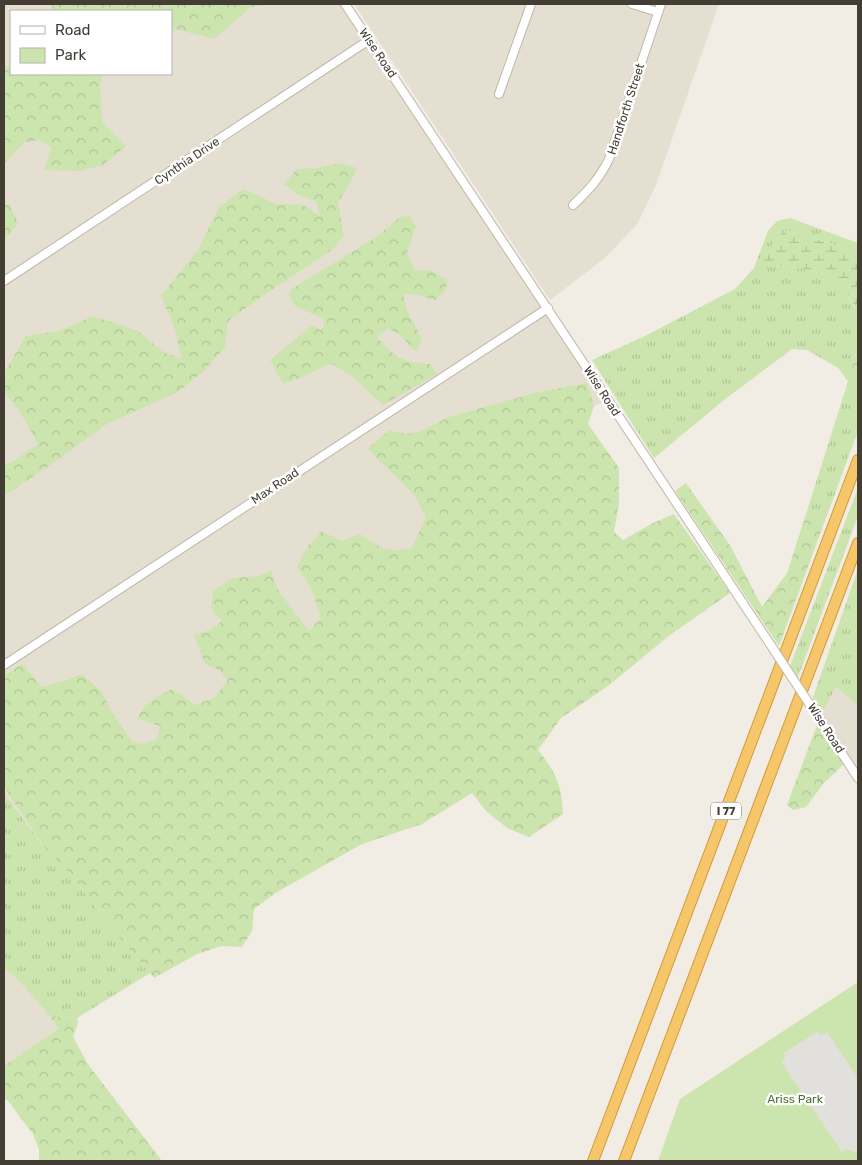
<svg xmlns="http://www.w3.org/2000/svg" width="862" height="1165" font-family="Rubik,sans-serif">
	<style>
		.residential { fill: #e5dfd2; fill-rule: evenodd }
		.grass { fill: url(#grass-tufts) }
		.forest { fill: url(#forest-crowns) }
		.wetland { fill: url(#wetland-marsh) }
		.park { fill: #cce4ae }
		.parking { fill: #e2e0dc }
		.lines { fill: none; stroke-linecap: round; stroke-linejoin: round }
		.minor-casing { stroke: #bfb7aa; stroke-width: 10 }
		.highway-casing { stroke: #d49a3b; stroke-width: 12 }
		.minor { stroke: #fff; stroke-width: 8 }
		.highway { stroke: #f6c66a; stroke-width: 10 }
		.minor-bridge-casing { stroke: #bfb7aa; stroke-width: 10; stroke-linecap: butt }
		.minor-bridge { stroke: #fff; stroke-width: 8 }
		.labels { text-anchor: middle; stroke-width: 5; stroke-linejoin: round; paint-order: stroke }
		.shield { fill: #fff; stroke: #7b7771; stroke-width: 1 }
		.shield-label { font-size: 11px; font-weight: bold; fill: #433d34 }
		.street-label { font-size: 12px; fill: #433d34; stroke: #fff }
		.park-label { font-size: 12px; fill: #46712b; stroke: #fff }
	</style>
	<defs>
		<pattern id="grass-tufts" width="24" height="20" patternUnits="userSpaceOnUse" patternTransform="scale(1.25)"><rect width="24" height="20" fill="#cce4ae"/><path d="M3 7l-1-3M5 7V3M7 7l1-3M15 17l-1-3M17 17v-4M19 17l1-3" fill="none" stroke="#b0c496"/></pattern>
		<pattern id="forest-crowns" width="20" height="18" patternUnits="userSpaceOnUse" patternTransform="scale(1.25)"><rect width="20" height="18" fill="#cce4ae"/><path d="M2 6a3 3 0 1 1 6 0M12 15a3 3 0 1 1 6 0" fill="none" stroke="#b0c496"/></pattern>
		<pattern id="wetland-marsh" width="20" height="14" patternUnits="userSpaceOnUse" patternTransform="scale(1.25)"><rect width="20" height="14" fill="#cce4ae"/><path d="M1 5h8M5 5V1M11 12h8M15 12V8" fill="none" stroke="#b0c496"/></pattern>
	</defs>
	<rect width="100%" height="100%" fill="#f1ede4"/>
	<g class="residential">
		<path d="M4 4H345L609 400 594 406 44 847 4 793ZM11 11H171V74H11Z"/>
		<path d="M354 4H719L656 185 638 223 605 258 550 300Z"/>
		<path d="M836 687 858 706V770L821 715Z"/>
		<path d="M4 968 17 979 50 1016 58 1029 4 1066Z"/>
	</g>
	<g class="grass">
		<path d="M790 218 858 243V255L843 247 786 230 761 267 782 265 825 274 844 290 855 308 858 304V346L848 381 838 368 807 350 792 349 724 400 654 458 592 360 645 336 735 289 754 268 768 231 777 221Z"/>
		<path d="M858 382V431L826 518 806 514 845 391Z"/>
		<path d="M858 488V516L798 677 790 666Z"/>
		<path d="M858 569V706L836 687 821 715 812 700Z"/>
		<path d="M4 793 44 847 72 876 112 929 150 973 77 1018 50 1016 17 979 4 968Z"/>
	</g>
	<g class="forest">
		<path d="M50 4H271L251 7 214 39 171 28V11H50L52 6Z"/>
		<path d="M11 64V74H103L100 84 102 122 126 146 103 165 80 171 44 170 51 148 40 140 23 143 4 164V68Z"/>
		<path d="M340 163 357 168 350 183 338 202 344 236 332 250 264 295 228 321 225 347 204 371 178 392 107 424 49 466 4 496V464L12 462 38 444 20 412 4 392V373L26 336 59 331 93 316 138 331 163 352 181 358 175 329 161 296 198 250 219 207 243 189 276 204 303 205 320 216 316 201 297 194 284 184 297 169 318 168Z"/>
		<path d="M4 203 10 205 18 223 4 242Z"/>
		<path d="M409 216 416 226 407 253 415 270 433 271 448 281 444 293 435 300 417 295 403 294 407 311 416 327 422 342 415 351 399 334 388 328 377 337C394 357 403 363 430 364L437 374 383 405 354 378 331 363 305 376 283 384 270 360 312 325 321 330 324 326 323 318 296 307 289 296 290 290 375 238 400 217Z"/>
		<path d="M858 346V382L845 391Z"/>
		<path d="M587 383 594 406 588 424 619 468V503L614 532 623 540 653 523 674 514 730 593 670 635 608 686 561 718 538 750C556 772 562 786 563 814L529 837 507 828 486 811 472 793 422 824 362 844 277 892 254 909 252 931 242 947 222 946 197 954 154 978 112 929 72 876 44 847 4 787V676L22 664 42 687 65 681 82 674 101 691 112 712 132 742 143 744 157 739 160 726 137 719C144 703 157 697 172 689L195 705 214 698 228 680 217 669 205 664 194 635 210 630 222 621 211 608 213 591 233 578 258 576 271 571 278 590 309 631 321 618 311 588 297 567 307 547 322 531 341 541 360 534C380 548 388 553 412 548L426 517 414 495 368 449 389 430 405 434 419 432 449 417 535 393Z"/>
		<path d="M686 483 731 547 762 607 787 573 806 514 826 518 779 646 675 491Z"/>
		<path d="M817 725 844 764 824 783 806 807 793 810 787 805Z"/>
		<path d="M50 1016 77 1018 78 1023 73 1037 87 1063 162 1161H39V1149L33 1134 8 1101 4 1098V1066L58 1029Z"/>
	</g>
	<path class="wetland" d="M786 230 843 247 858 255V304L856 308 844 290 825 274 782 265 761 268C766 254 774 238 786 230Z"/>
	<path class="park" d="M858 982V1161H658L680 1099Z"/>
	<path class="parking" d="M818 1031 821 1036 827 1032 858 1078V1153L846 1149 842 1152 781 1062 785 1059 784 1053Z"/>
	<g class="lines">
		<g class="minor-casing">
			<g id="minor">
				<path d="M345 4 770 644"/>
				<path d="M632 4 658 12"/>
				<path d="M499 94 531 4"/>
				<path d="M573 205C588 191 600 178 609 159L661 4"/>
				<path d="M4 281 369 40"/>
				<path d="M4 665 548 308"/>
				<path d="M820 720 858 778"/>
			</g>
		</g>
		<g class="highway-casing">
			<g id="highway">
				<path d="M593 1161 858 460"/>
				<path d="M624 1161 858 543"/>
			</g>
		</g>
		<use href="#minor" class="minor"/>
		<use href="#highway" class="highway"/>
		<g class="minor-bridge-casing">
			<path id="minor-bridge" d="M770 644 820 720"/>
		</g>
		<use href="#minor-bridge" class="minor-bridge"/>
	</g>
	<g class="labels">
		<rect class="shield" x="711" y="802.5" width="30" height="17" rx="4"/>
		<g class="shield-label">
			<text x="726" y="815">I 77</text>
		</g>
		<g class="street-label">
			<text transform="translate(378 53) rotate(56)" y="4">Wise Road</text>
			<text transform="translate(626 109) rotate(-72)" y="4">Handforth Street</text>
			<text transform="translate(187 161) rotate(-34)" y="4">Cynthia Drive</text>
			<text transform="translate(602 391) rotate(57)" y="4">Wise Road</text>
			<text transform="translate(275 486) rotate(-34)" y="4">Max Road</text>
			<text transform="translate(826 728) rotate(57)" y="4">Wise Road</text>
		</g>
		<g class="park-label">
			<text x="795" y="1103">Ariss Park</text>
		</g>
	</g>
	<rect width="862" height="1165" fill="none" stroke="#433d34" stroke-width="10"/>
	<rect x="10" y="10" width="162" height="65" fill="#ffffff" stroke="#b4b1ae"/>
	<rect x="20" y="26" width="25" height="8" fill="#ffffff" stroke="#b4b1ae"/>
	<text x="55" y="35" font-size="15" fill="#433d34">Road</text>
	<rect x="20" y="48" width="25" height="15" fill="#cce4ae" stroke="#b4b1ae"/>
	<text x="55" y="60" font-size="15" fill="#433d34">Park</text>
</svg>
